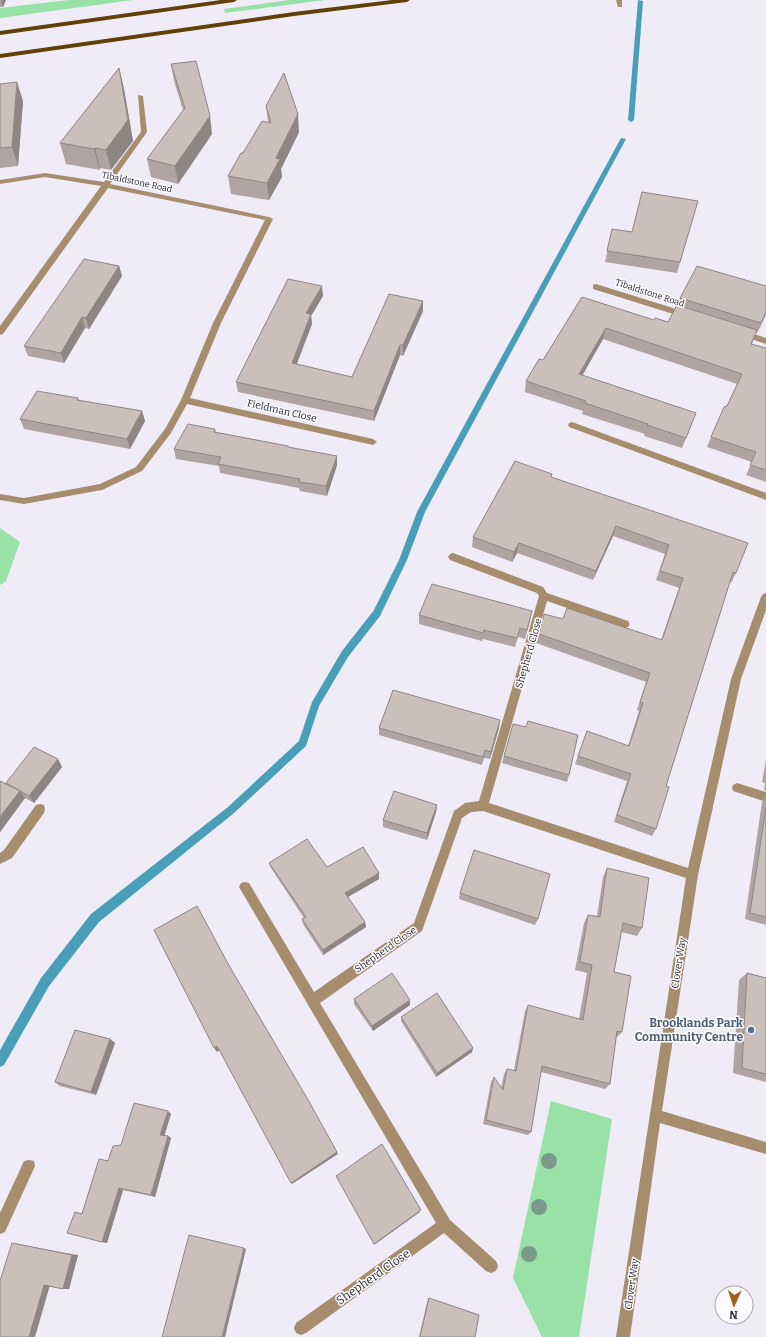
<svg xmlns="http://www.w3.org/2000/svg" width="766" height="1337" font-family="Bitter,serif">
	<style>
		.green { fill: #98e1a7 }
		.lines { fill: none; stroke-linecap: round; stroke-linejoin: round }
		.stream { fill: #499fb8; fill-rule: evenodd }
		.minor { fill: #a58d6e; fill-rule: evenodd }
		.major { fill: #613f08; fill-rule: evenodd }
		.tree { fill: #7c9a89 }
		.wall { fill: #afa4a1 }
		.shaded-wall { fill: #8e8683 }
		.building { fill: #cbbfbb; stroke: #8e8683 }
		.service-dot { fill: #5c6f8a; stroke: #fcfbff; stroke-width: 1.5 }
		.labels { text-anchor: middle; stroke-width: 3; stroke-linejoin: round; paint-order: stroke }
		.far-street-label { font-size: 9px; fill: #2a292d; stroke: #fcfbff }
		.street-label { font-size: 10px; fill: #2a292d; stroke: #fcfbff }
		.near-service-label { font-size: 12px; font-weight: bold; fill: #4e5e75; stroke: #fcfbff; text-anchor: end }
		.near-street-label { font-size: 12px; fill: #2a292d; stroke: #fcfbff }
	</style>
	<rect width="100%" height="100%" fill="#efecf7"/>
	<g class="green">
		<path d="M69 0H133L0 18V8Z"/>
		<path d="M290 0H325L225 13 224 9Z"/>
		<path d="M0 528 20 542 6 581 0 585Z"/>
		<path d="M551 1101 612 1119 579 1337H542L513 1278Z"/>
	</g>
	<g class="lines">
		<g class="stream">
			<path d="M638 0 643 1 634 120 631 122 628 120Z"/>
			<path d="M621 138 626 139 425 512 407 560 380 616 348 657 319 706 306 746 234 813 99 922 49 986 4 1065 0 1067V1050L41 978 91 914 228 807 299 741 312 702 342 651 374 610 399 560 417 512Z"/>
		</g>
		<g class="minor">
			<path d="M616 0H622V7H618Z"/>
			<path d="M138 95 143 96 147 132 110 184 269 217 273 219 221 323 190 398 373 439 377 442 373 445 187 404 171 433 142 471 102 490 24 504 0 500V494L24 498 100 484 136 467 165 429 181 400 213 323 265 220 108 188 3 334 0 335V326L101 186 45 177 0 184V180L45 173 104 182 141 132Z"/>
			<path d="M596 284 689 313 690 315 686 318 593 289V285Z"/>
			<path d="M741 330 766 338V344L738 335V331Z"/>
			<path d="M572 422 766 493V500L569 427 568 425 569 423Z"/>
			<path d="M453 553 543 587 547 593 628 621 630 624 628 627 625 628 547 601 489 803 688 868 731 679 761 597 763 594 766 593V610L741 679 698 875 662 1111 766 1142V1154L660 1123 630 1337H616L686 878 483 811 471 812 462 818 422 931 320 1003 450 1220 496 1261 498 1266 496 1271 491 1273 486 1271 444 1233 306 1333 301 1335 296 1333 294 1328 296 1323 436 1223 239 887 241 883 245 882 249 883 314 992 414 923 454 811 465 803 479 801 539 596 537 593 450 560 448 557 450 554Z"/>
			<path d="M737 783 766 792V802L733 791 732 788 733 785Z"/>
			<path d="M40 804 44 805 45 809 44 813 12 858 0 864V853L4 850 36 805Z"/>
			<path d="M29 1160 34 1161 35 1166 5 1232 0 1234V1213L24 1161Z"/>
		</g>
		<g class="major">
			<path d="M221 0H237L234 2 0 35V31Z"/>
			<path d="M392 0H410L407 2 294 16 0 58V54L294 12Z"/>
		</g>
	</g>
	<g class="tree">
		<circle cx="549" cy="1161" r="8"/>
		<circle cx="539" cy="1207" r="8"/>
		<circle cx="529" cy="1254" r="8"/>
	</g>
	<g class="wall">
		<path d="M0 0H6L3 7H0Z"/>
		<path d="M171 64 212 134 178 184 151 177 147 159 183 110 174 81Z"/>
		<path d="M119 68 124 89 133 141 111 170 100 168V170L66 164 60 143Z"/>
		<path d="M0 84 23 101 18 166 0 168Z"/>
		<path d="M266 106 299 132 281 169 282 177 269 200 231 194 228 176 243 153 268 122Z"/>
		<path d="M698 201 677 273 605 262 612 229 632 232Z"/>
		<path d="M119 266 122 276 89 329 85 328 64 363 28 356 24 346Z"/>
		<path d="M323 296 311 316 312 324 297 364 352 377 423 311 403 356 400 355 374 421 238 392 236 382Z"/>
		<path d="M582 297 654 320 668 322 678 305 680 298 766 314 757 333H756L752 344 766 348V482L746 475 752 462 707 447 711 437 727 406 737 384 603 339 582 375 696 413 682 448 644 436 645 434 582 414 583 411 525 392 526 381 543 360Z"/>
		<path d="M78 398 79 400 101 404 142 411 145 421 130 449 24 429 20 419Z"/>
		<path d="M215 429 216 432 288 446V448L337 456V465L327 496 300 491 299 488 220 473 219 466 176 459 174 449Z"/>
		<path d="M552 477 736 573 731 583 730 582 666 786 656 829 652 836 614 822 627 781 575 764 587 731 628 746 639 711 637 710 646 682 536 643 539 634 563 619 661 640 679 588 656 580 665 554 613 536 593 580 517 553 512 562 472 547 473 537Z"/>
		<path d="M419 615 530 620 525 639 518 637 515 647 483 639 482 641 419 624Z"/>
		<path d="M379 728H499L490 759 484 758 482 765 379 735Z"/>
		<path d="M504 756 569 775 567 782 502 763Z"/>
		<path d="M58 759 62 767 34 803 25 798 0 832V781L6 784Z"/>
		<path d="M766 760V791L764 790 765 783 762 782Z"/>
		<path d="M766 797V925L745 919 762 802Z"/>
		<path d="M437 805 436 812 427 840 383 827V820Z"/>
		<path d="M269 863 327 867 379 873V879L348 897 365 922 366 927 323 955 303 924 302 919 304 918 271 868Z"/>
		<path d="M607 868 642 928 637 936 621 932 614 972 622 1032 616 1038 610 1084 605 1089 541 1072 531 1132 528 1135 483 1124 491 1082 494 1077 501 1088 504 1074 507 1069 514 1070 525 1011 528 1005 579 1019 587 973 575 970 584 923 588 915 597 916 603 877Z"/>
		<path d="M460 893 538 919 535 925 459 899Z"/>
		<path d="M747 973 766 978V1082L733 1073 739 980Z"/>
		<path d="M354 999 410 1005 373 1031 354 1004Z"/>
		<path d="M401 1017 473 1048 472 1052 436 1077 401 1021Z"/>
		<path d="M110 1039 115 1043 96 1095 60 1086 55 1082Z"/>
		<path d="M171 1114 164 1135 168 1136 171 1138 155 1197 123 1190 107 1243 102 1242 82 1214 121 1145Z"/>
		<path d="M12 1243 78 1255 69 1289H63L50 1286Z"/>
		<path d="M428 1298 479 1315 475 1337H419Z"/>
	</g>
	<g class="shaded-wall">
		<path d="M1 0H6L3 7Z"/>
		<path d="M119 68 124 89 133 141 111 170 106 150Z"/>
		<path d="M17 82 23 101 18 166 12 147Z"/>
		<path d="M298 114 299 132 281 169 282 177 269 200 267 183 276 158Z"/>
		<path d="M210 116 212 134 178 184 175 166Z"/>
		<path d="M95 148 100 168V170L94 149Z"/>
		<path d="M119 266 122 276 89 329 86 318Z"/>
		<path d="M322 286 323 296 311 316 312 324 293 373 292 363 306 313Z"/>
		<path d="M423 301V311L403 356V345Z"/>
		<path d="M766 312V314L757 333 761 323Z"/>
		<path d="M82 317 85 328 64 363 61 353Z"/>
		<path d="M606 328 603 339 577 385 579 374Z"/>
		<path d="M400 345V355L374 421V411Z"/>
		<path d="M142 411 145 421 130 449 127 439Z"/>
		<path d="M337 456V465L327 496 326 486Z"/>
		<path d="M616 526 613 536 593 580 596 571Z"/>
		<path d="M519 543 517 553 512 562 514 552Z"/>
		<path d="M532 611 530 620 525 639 527 630Z"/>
		<path d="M500 720 499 728 490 759 491 752Z"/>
		<path d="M58 759 62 767 34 803 29 796Z"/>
		<path d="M20 791 25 798 0 832V817Z"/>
		<path d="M437 805 436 812 427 840V833Z"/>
		<path d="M379 873V879L346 898 345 893Z"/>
		<path d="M365 922 366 927 323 955V950Z"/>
		<path d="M410 1000V1005L373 1031 372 1026Z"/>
		<path d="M110 1039 115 1043 96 1095 91 1092Z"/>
		<path d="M217 1046 220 1050 217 1052 214 1048Z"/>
		<path d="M473 1048 472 1052 436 1077 437 1073Z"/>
		<path d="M168 1111 171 1114 164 1137 160 1135Z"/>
		<path d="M168 1136 171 1138 155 1197 151 1195Z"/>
		<path d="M337 1152 338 1154 292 1184 291 1183Z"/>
		<path d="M119 1188 123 1190 107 1243 102 1242Z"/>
		<path d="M421 1210 420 1212 374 1245V1244Z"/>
		<path d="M244 1248 246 1249 225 1337H222Z"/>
		<path d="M72 1255H78L69 1289H63Z"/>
		<path d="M44 1285H50L35 1337H29Z"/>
	</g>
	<g class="building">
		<path d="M196 61 210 116 175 166 147 159 185 108 171 64Z"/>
		<path d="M119 68 128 120 106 150 95 148 94 149 60 143Z"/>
		<path d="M284 73 298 114 276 158 280 159 267 183 228 176 241 153H243L262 121 271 123 266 106Z"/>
		<path d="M17 82 12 147 0 148V84Z"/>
		<path d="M642 192 698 201 680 262 607 251 612 229 632 232Z"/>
		<path d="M84 259 119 266 86 318 82 317 61 353 24 346Z"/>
		<path d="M697 266 766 286V312L761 323 680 298Z"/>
		<path d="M288 279 322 286 306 313 311 314 292 363 352 377 389 294 423 301 403 345H400L374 411 236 382Z"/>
		<path d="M582 297 654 320 655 318 668 322 677 305 757 330 751 344 766 348V470L750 465 756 452 711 437 724 407 727 406 742 374 606 328 579 374 696 413 686 438 647 425 648 424 585 403 586 401 526 381 539 359 543 360Z"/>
		<path d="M37 391 78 398 77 400 101 404 142 411 127 439 20 419Z"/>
		<path d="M188 424 215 429 214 432 288 446V447L337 456 326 486 299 482 300 479 218 464 221 457 174 449Z"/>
		<path d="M515 461 552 474 551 477 748 543 736 573 733 572 666 786 669 787 656 829 617 815 631 774 578 756 587 731 629 746 643 703 640 702 650 673 539 634 544 614 563 619 567 608 662 640 683 578 660 571 669 545 616 526 596 571 519 543 514 552 473 537Z"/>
		<path d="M432 584 532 611 527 630 520 628 517 638 484 630 483 633 419 615Z"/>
		<path d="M393 690 500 720 491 752 485 750 483 757 379 728Z"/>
		<path d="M528 721 578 735 569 775 504 756 513 724 526 727Z"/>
		<path d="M34 747 58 759 29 796 6 783Z"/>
		<path d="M0 781 20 791 0 817Z"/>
		<path d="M394 791 437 805 427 833 383 820Z"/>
		<path d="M766 807V917L750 913Z"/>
		<path d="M307 839 327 867 363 847 379 873 345 893 365 922 323 950 302 919 306 917 269 863Z"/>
		<path d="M474 850 550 874 538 919 460 893Z"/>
		<path d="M607 868 649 878 642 928 623 923 614 972 631 976 622 1032 617 1031 610 1084 542 1066 531 1132 486 1120 494 1077 503 1090 507 1069 516 1071 528 1005 583 1020 592 965 580 962 588 915 600 917Z"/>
		<path d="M197 906 231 969 307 1098 337 1152 291 1183 217 1046 214 1048 154 930Z"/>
		<path d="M392 973 410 1000 372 1026 354 999Z"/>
		<path d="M747 973 766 978V1074L742 1068Z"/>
		<path d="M437 993 473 1048 437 1073 401 1017Z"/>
		<path d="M75 1030 110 1039 91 1092 55 1082Z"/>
		<path d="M134 1103 168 1111 160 1135 168 1136 151 1195 119 1188 102 1242 67 1233 75 1212 82 1214 99 1159 108 1161 113 1146 121 1145Z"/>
		<path d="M382 1144 421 1210 374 1244 336 1176Z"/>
		<path d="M189 1235 244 1248 222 1337H162Z"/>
		<path d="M12 1243 72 1255 63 1289 44 1285 29 1337H0V1281Z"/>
		<path d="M429 1298 479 1315 475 1337H420Z"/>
	</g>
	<circle class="service-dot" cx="751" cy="1030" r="4"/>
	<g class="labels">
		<g class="far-street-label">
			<text transform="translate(137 182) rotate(12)" y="3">Tibaldstone Road</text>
			<text transform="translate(650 293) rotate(18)" y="3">Tibaldstone Road</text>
		</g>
		<g class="street-label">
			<text transform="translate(282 410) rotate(13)" y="4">Fieldman Close</text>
			<text transform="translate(528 653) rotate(-74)" y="4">Shepherd Close</text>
			<text transform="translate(385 949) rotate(-35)" y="4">Shepherd Close</text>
			<text transform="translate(678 963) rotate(-81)" y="4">Clover Way</text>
			<text transform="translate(631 1284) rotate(-82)" y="4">Clover Way</text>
		</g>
		<g class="near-service-label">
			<text x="743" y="1027">Brooklands Park<tspan x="743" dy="14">Community Centre</tspan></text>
		</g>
		<g class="near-street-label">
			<text transform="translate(373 1277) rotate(-35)" y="4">Shepherd Close</text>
		</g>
	</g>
	<g transform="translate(734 1305) rotate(183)"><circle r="19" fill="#fcfbff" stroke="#a8a7ab"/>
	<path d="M0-3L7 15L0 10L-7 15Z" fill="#99611c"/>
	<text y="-6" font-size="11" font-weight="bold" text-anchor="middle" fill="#2a292d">N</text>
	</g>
</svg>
